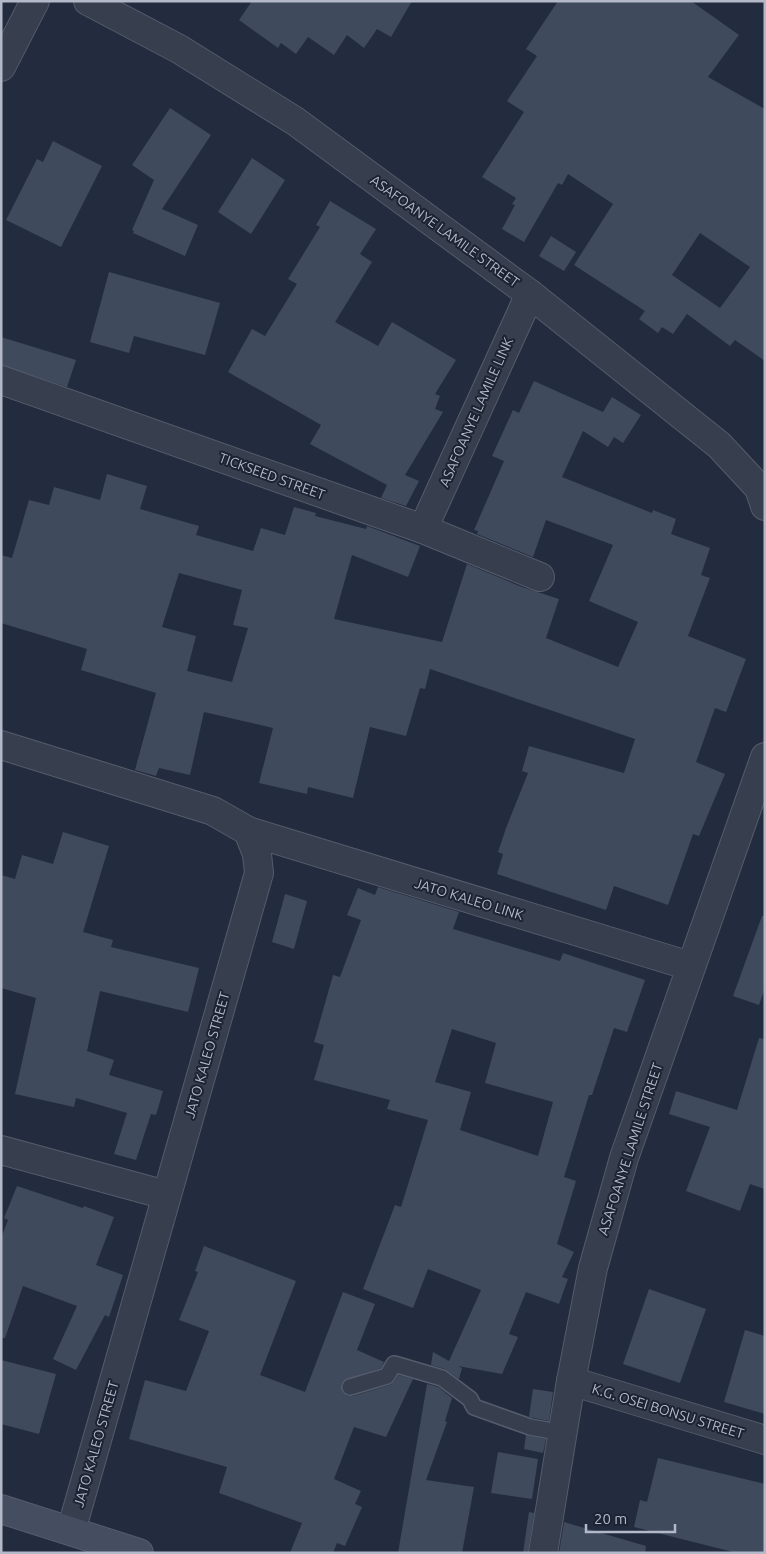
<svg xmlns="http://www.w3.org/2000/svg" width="766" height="1554" font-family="Ubuntu,sans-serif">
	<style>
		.building { fill: #3f4a5d; fill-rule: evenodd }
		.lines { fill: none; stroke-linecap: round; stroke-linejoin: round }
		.lane-casing { stroke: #555c6c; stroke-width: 18 }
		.street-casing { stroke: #555c6c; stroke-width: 30 }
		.secondary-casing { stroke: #555c6c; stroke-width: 30 }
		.lane { stroke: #373e4e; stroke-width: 15 }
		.street { stroke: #373e4e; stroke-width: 28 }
		.secondary { stroke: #454d61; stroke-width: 28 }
		.labels { text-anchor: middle; stroke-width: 4; stroke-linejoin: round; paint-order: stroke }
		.street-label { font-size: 14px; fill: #b3b9c9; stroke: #1c2333 }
	</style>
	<rect width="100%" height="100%" fill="#232c3e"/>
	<g class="building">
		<path d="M252 1H412L391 37 377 29 364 48 347 35 334 55 308 37 296 54 281 43 278 48 239 20Z"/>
		<path d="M558 1H691L739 35 708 77 765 109V361L735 340 730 346 687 314 673 334 662 327 658 333 639 319 645 311 574 265 613 204 568 174 562 185 558 183 524 242 502 229 515 205 512 204 516 198 482 177 524 112 507 101 537 56 526 49ZM700 233 750 267 720 308 672 275Z"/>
		<path d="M170 108 211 135 162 209 198 225 185 256 133 233 134 231 132 230 154 180 132 165Z"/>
		<path d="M53 141 102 166 61 247 6 220 37 159 43 162Z"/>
		<path d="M252 158 285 180 251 234 218 212Z"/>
		<path d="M330 201 376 229 360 254 372 262 335 322 378 346 392 322 456 360 435 394 440 396 435 409 443 412 405 475 419 481 406 506 381 498 387 485 310 444 321 425 228 372 252 329 265 336 297 284 288 279 320 227 316 225Z"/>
		<path d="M551 236 576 252 564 271 539 256Z"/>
		<path d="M109 272 220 303 205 355 134 336 129 353 90 342Z"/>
		<path d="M1 337 76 360 67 387 1 365Z"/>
		<path d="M534 381 603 412 612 397 641 415 623 443 614 437 608 447 583 431 562 477 652 513 653 510 676 519 671 534 710 548 701 575 710 578 688 636 746 659 726 712 715 708 696 762 725 774 699 836 693 834 668 905 614 886 606 910 497 874 503 854 498 852 506 828 528 773 522 771 529 746 624 773 635 739 430 669 425 689 420 688 406 736 370 727 353 798 308 787 307 794 259 783 273 728 204 712 190 775 159 768 156 776 135 770 156 693 81 670 87 649 1 623V555L12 558 29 500 49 505 54 487 100 500 107 474 147 486 140 509 199 526 196 535 253 551 261 528 285 535 294 507 316 513 315 516 366 529 367 526 420 546 408 577 352 555 334 619 442 642 467 564 522 587 559 599 546 638 618 667 638 622 589 601 613 545 546 520 533 557 477 534 478 531 474 530 504 461 492 456 513 410 519 413ZM179 573 242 590 233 625 248 628 232 682 187 671 196 636 162 627Z"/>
		<path d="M63 832 109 846 83 932 113 940 111 947 199 968 188 1012 100 991 87 1051 114 1060 109 1075 163 1091 156 1115 151 1114 136 1160 114 1154 127 1113 76 1098 74 1107 15 1094 36 998 1 988V875L15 879 22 855 53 864Z"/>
		<path d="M378 887 459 912 453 929 560 961 563 953 645 980 627 1032 614 1028 592 1095H589L564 1177 576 1181 557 1244 574 1252 562 1277 568 1279 559 1304 526 1292 509 1334 518 1337 502 1374 458 1366 462 1368 459 1379 445 1369 431 1365 433 1352 449 1361 481 1290 428 1269 413 1308 363 1289 395 1205 401 1207 428 1120 387 1109 390 1100 314 1080 324 1045 314 1042 333 975 340 977 361 920 347 915 358 888 375 895ZM452 1029 496 1043 485 1083 553 1102 538 1156 460 1130 471 1092 435 1082Z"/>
		<path d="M285 894 307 901 294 949 272 942Z"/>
		<path d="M762 916H765V988L759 1005 733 996Z"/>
		<path d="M759 1038 765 1039V1189L750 1184 740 1211 686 1191 710 1127 669 1114 676 1091 737 1110Z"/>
		<path d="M17 1186 83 1208 84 1206 114 1217 96 1265 123 1275 109 1317 105 1315 76 1370 53 1359 77 1306 23 1286 5 1338H1V1238L8 1220 4 1218Z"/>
		<path d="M204 1246 296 1281 260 1375 305 1392 343 1292 375 1304 357 1350 384 1362 381 1368 344 1380 341 1385 343 1393 347 1396H353L390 1385 395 1381 398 1375 413 1379 386 1437 354 1427 334 1479 361 1491 355 1504 362 1507 345 1546 337 1543 333 1553H290L302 1523 219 1493 227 1467 129 1439 145 1380 186 1391 209 1331 179 1320 198 1272 195 1271Z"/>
		<path d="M649 1289 706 1309 680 1383 623 1364Z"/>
		<path d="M745 1330 765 1336V1414L724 1402Z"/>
		<path d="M1 1360 56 1374 39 1434 1 1424Z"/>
		<path d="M427 1384 438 1387 452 1398 445 1421 447 1422 426 1480 474 1487 462 1553H398Z"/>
		<path d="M533 1389 553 1392 549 1421 529 1417Z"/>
		<path d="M526 1435 546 1439 543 1453 524 1449Z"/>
		<path d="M498 1452 538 1459 532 1499 491 1493Z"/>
		<path d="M658 1458 765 1484V1553H737L634 1527 640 1500 647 1502Z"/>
		<path d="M529 1512 534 1513 528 1553H523Z"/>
		<path d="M564 1522 646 1546 645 1553H559Z"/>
	</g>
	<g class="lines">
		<g class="lane-casing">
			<path id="lane" d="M350 1387 387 1376 394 1364 442 1378 470 1399 474 1407 530 1427 563 1433"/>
		</g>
		<g class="street-casing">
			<g id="street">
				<path d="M88 1 179 49 295 121 530 294 719 445 759 488 765 506"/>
				<path d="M1 67 35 1"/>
				<path d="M1 380 423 529 540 577"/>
				<path d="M423 529 530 294"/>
				<path d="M1 745 213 811 248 831 690 966"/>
				<path d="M1 1150 166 1195"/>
				<path d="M571 1381 765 1440"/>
				<path d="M71 1531 259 873 257 854 248 831"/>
				<path d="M543 1553 571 1381 593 1268 624 1158 765 757"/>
			</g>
		</g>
		<g class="secondary-casing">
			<path id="secondary" d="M1 1509 139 1553"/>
		</g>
		<use href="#lane" class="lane"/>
		<use href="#street" class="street"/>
		<use href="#secondary" class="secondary"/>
	</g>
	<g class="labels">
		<g class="street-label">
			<text transform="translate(445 231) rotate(36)" y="5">ASAFOANYE LAMILE STREET</text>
			<text transform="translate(476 412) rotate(-66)" y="5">ASAFOANYE LAMILE LINK</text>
			<text transform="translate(272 476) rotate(20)" y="5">TICKSEED STREET</text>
			<text transform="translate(469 899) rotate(17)" y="5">JATO KALEO LINK</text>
			<text transform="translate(207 1055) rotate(-74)" y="5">JATO KALEO STREET</text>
			<text transform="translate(630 1149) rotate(-72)" y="5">ASAFOANYE LAMILE STREET</text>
			<text transform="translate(668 1411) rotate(17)" y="5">K.G. OSEI BONSU STREET</text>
			<text transform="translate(96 1444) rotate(-74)" y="5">JATO KALEO STREET</text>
		</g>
	</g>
	<rect width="766" height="1554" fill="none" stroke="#b3b9c9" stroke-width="5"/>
	<path d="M586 1524v8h89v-8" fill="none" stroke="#b3b9c9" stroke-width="2.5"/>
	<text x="594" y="1524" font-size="15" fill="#b3b9c9" stroke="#1c2333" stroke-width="4" paint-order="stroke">20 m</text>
</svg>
